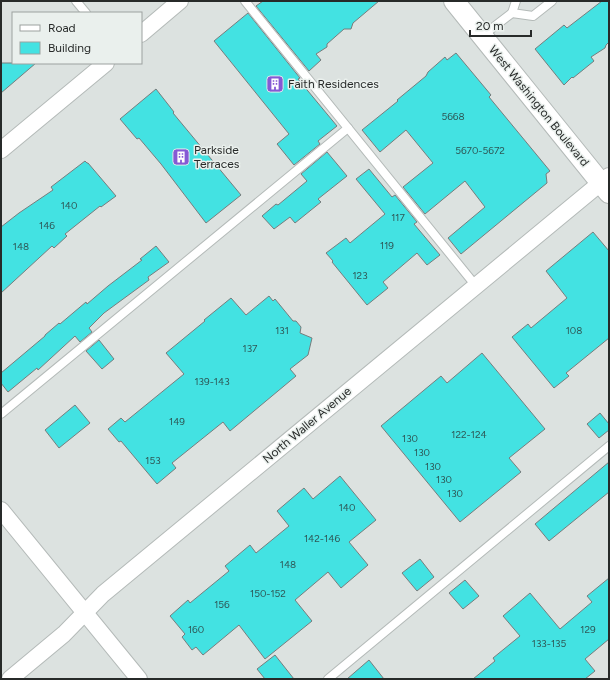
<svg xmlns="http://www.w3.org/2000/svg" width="610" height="680" font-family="Figtree,sans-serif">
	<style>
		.building { fill: #43e2e2; stroke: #777d7d }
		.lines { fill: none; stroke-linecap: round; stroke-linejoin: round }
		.service-casing { stroke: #b4bab8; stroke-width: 10 }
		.minor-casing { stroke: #b4bab8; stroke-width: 18 }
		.tertiary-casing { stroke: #b4bab8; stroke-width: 22 }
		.service { stroke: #fff; stroke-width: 8 }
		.minor { stroke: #fff; stroke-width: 16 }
		.tertiary { stroke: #fff; stroke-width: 20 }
		.labels { text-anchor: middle; stroke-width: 3; stroke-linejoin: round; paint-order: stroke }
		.number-label { font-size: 10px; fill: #2e5857 }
		.poi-label { font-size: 12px; fill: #272a29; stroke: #eaf0ed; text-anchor: start }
		.street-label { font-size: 12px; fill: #272a29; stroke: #eaf0ed }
	</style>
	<rect width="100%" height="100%" fill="#dce2e0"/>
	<g class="building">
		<path d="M263 1H379L353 23 351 29H344L327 44V47L316 54 321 60 309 71 256 6Z"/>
		<path d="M602 1H609V42L606 45 605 48 591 57 594 61 573 78 572 77 564 85 535 49 564 25 567 28Z"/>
		<path d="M248 13 300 78 298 79 337 126 318 141 320 144 294 165 277 144 289 134 214 41Z"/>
		<path d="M456 53 491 95 489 97 550 171 546 174 547 183 461 254 448 238 485 207 465 181 425 214 403 187 433 163 406 130 380 152 362 130 398 101 397 100 426 76 428 72 445 57 447 60Z"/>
		<path d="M1 63H36L1 93Z"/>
		<path d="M156 89 174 112 173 113 241 195 206 223 161 164 139 138 137 139 120 119Z"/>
		<path d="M327 152 347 176 318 199 321 202 295 223 290 217 274 229 262 216 276 204 278 205 307 181 301 174Z"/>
		<path d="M85 161 87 163H88L116 196 101 207 100 206 65 234 67 236 54 248 52 246 1 293V227L19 213 53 190 51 187Z"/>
		<path d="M369 169 392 197 395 195 417 222 414 224 440 255 427 265 417 253 383 282 388 288 367 305 332 262 333 261 326 253 346 238 350 243 385 214 356 179Z"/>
		<path d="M593 232 609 251V338L566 373 569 376 554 388 512 337 528 324 531 328 567 298 546 271Z"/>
		<path d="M156 246 169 262 148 277 149 280 104 313 89 328 92 332 80 342 75 336 38 370 37 368 8 392 1 383V373L45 336V335L59 323 60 324 86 302 87 304 108 286 142 260 140 259Z"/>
		<path d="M269 296 273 301 275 299 293 321H296L301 327 300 333 312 338 308 355 290 369 296 376 230 431 223 422 172 463 176 468 157 484 121 441 119 442 108 429 121 418 125 422 184 374 166 353 205 321 204 320 231 298 246 315Z"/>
		<path d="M99 340 114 359 102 369 86 351Z"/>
		<path d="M482 353 545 429 509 458 521 472 460 522 381 426 441 376 447 383Z"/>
		<path d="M75 405 90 423 59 448 45 430Z"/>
		<path d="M600 413 609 424V430L599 438 587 424Z"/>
		<path d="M609 462V492L549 541 535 524Z"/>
		<path d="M340 476 376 520 349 542 368 565 341 588 328 572 295 600 312 621 265 659 239 625 203 655 196 647 192 650 182 637 185 634 170 616 188 600 190 603 229 571 225 566 250 545 256 553 289 526 277 511 304 488 313 499Z"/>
		<path d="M420 559 434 577 417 591 402 573Z"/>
		<path d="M609 578V639L585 659 595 671 585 679H473L495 661 493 658 520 636 503 616 530 593 560 629 592 602 587 596Z"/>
		<path d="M465 580 479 596 463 609 449 593Z"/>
		<path d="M275 655 294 679H265L257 669Z"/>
		<path d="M369 660 384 679H347Z"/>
	</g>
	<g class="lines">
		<g class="service-casing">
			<g id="service">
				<path d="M76 1 86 13"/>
				<path d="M245 1 476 286"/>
				<path d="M512 13 516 1"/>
				<path d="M482 36 512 13 533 16 552 1"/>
				<path d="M1 414 348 128"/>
				<path d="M328 679 609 446"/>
			</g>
		</g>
		<g class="minor-casing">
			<g id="minor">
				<path d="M141 34 180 1"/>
				<path d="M1 150 106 63"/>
				<path d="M1 510 139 679"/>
				<path d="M10 679 64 634 103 594 609 176"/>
			</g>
		</g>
		<g class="tertiary-casing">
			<path id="tertiary" d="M454 1 609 193"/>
		</g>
		<use href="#service" class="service"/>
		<use href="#minor" class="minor"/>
		<use href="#tertiary" class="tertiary"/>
	</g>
	<defs>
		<g id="building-square" transform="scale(0.9)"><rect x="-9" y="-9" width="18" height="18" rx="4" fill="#855ad4" stroke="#eaf0ed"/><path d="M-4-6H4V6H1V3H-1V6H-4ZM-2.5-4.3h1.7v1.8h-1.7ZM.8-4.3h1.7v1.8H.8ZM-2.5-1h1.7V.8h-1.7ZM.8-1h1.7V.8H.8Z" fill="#fff"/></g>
	</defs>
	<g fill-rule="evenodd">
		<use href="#building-square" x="275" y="84"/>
		<use href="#building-square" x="181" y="157"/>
	</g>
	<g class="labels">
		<g class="number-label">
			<text x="453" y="120">5668</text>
			<text x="480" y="154">5670-5672</text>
			<text x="69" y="209">140</text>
			<text x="398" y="221">117</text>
			<text x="47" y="229">146</text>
			<text x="387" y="249">119</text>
			<text x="21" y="250">148</text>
			<text x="360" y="279">123</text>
			<text x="282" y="334">131</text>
			<text x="574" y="334">108</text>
			<text x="250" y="352">137</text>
			<text x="212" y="385">139-143</text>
			<text x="177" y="425">149</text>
			<text x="469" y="438">122-124</text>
			<text x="410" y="442">130</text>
			<text x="422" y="456">130</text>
			<text x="153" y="464">153</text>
			<text x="433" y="470">130</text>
			<text x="444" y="483">130</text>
			<text x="455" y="497">130</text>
			<text x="347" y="511">140</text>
			<text x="322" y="542">142-146</text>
			<text x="288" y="568">148</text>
			<text x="268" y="597">150-152</text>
			<text x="222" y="608">156</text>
			<text x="196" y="633">160</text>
			<text x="588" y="633">129</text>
			<text x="549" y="647">133-135</text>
		</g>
		<g class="poi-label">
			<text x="288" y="88">Faith Residences</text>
			<text x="194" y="154">Parkside<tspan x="194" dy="14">Terraces</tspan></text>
		</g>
		<g class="street-label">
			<text transform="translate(539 106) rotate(51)" y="4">West Washington Boulevard</text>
			<text transform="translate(307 425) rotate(-40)" y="4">North Waller Avenue</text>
		</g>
	</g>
	<rect width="610" height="680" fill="none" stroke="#272a29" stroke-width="4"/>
	<rect x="12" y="12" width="130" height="52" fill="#eaf0ed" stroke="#9ca19f"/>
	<rect x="20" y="25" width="20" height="6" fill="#ffffff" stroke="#9ca19f"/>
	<text x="48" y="32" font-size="12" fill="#272a29">Road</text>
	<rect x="20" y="42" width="20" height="12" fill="#43e2e2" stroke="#9ca19f"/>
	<text x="48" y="52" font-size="12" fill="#272a29">Building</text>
	<path d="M470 30v6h61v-6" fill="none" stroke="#272a29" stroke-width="2"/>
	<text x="476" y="30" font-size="12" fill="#272a29" stroke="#eaf0ed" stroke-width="3" paint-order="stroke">20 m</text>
</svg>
